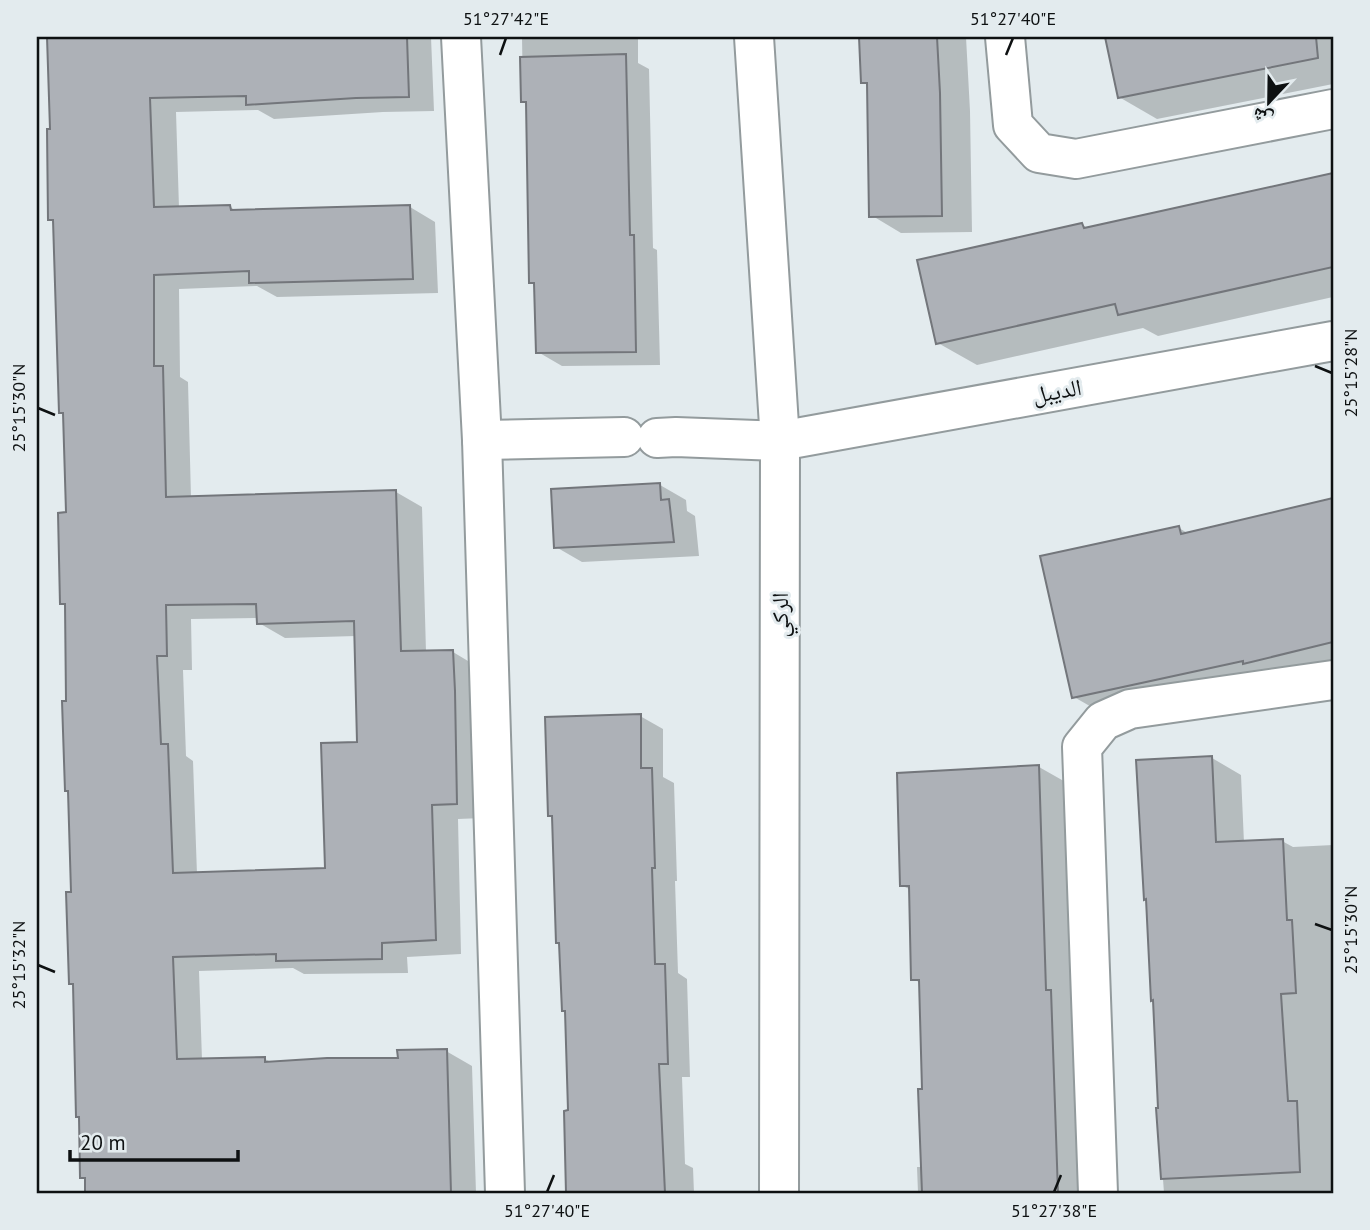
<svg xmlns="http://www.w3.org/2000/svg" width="1370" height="1230" font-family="'PT Sans','Noto Naskh Arabic',sans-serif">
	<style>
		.shadow { fill: #0003; fill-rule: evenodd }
		.building { fill: #adb1b7; stroke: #73767b; stroke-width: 2; fill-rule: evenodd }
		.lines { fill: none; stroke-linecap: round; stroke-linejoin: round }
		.street-casing { stroke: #939b9d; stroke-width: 42 }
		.street { stroke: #fff; stroke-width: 38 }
		.ticks { fill: none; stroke: #0e1112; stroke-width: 2.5 }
		.labels { text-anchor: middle; stroke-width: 6; stroke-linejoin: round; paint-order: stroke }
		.street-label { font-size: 23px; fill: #0e1112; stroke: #e3ebee }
		.neatline { fill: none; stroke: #0e1112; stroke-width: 2.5 }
		.ticks-label { font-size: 18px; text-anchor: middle; fill: #0e1112 }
	</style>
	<rect width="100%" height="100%" fill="#e3ebee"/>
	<g class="shadow">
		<path d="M49 37H431L434 111 383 112 274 119 258 110 176 112 179 208 230 207 238 212 410 207 435 222 438 293 277 297 257 286 179 289 180 377 188 382 191 498 396 492 422 507 426 652H453L478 667 483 818 458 819 461 954 407 957 408 973 304 974 293 968 199 971 202 1060 265 1059 273 1063 399 1059 446 1051 472 1066 476 1193H87L86 1179 82 1177 75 985 71 983 73 894 70 793 67 790 68 702 66 606 62 603 68 514 65 414 61 412 55 222 50 219 52 131ZM259 618V623L285 638 356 636 359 744 327 870 197 874 193 761 186 756 183 670H192L191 619Z"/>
		<path d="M522 37H638V63L649 69 653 248 657 250 660 365 562 366 538 352 536 284 531 282 527 104 523 101Z"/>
		<path d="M860 37H966L970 111 972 232 901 233 871 215 869 85 863 82Z"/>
		<path d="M1106 37H1333V84L1157 119 1119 97Z"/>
		<path d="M1333 175V297L1158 336 1143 328 977 365 938 343 1082 225 1089 229Z"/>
		<path d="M660 485 686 500 687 511 695 516 699 556 582 562 556 547Z"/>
		<path d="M1333 500V676L1116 721 1074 697 1179 528 1189 534Z"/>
		<path d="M640 716 663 729V777L674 783 677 881H675L678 973 687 979 690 1077H682L685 1164 693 1168 694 1193H568L565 1112H570L567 1012 563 1010 561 944 557 942 554 817 550 815Z"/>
		<path d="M1212 758 1241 775 1244 843 1282 841 1293 847 1333 845V1193H1164L1158 1110 1160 1109Z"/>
		<path d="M1039 767 1069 784 1090 1193H918L917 1167H923L924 1091 921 983 913 979 911 890 901 885Z"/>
	</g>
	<g class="building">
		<path d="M47 37H407L409 97 356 98 246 105V96L150 98 154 207 230 205 231 210 410 205 413 279 249 283V271L154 275V366H163L166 497 396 490 401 651 453 650 455 691 457 804 432 805 436 940 382 943V959L276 961V954L173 957 177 1059 265 1057V1062L327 1058H398L397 1050 447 1049 451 1193H85V1178H80L79 1117H76L73 984H69L66 892H71L68 791H65L62 701H66L65 604H60L58 513 66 512 63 413H59L53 220H48L47 129H50ZM256 604 257 624 354 621 357 742 321 743 325 868 173 873 168 744H161L157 656H167L166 605Z"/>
		<path d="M859 37H937L940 93 942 216 869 217 867 83H861Z"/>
		<path d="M1105 37H1316L1318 58 1118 98Z"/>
		<path d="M626 54 630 235H634L636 352 536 353 534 283H529L526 102H521L520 57Z"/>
		<path d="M1333 173V267L1118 315 1115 304 936 344 917 260 1082 223 1084 228Z"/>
		<path d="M660 483 661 500 669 499 674 542 554 548 551 489Z"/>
		<path d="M1333 498V642L1243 664V661L1072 698 1040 556 1179 526 1181 534Z"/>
		<path d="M641 714V768H652L655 868H652L655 964H665L668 1064H659L665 1193H566L564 1111 568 1110 565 1011H562L559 943H556L552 816H548L545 717Z"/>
		<path d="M1212 756 1216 842 1283 839 1287 920H1292L1296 993 1281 994 1288 1101H1297L1300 1172 1161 1179 1156 1108H1158L1153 1000 1151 1001 1146 899 1144 900 1136 760Z"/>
		<path d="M1039 765 1046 990H1051L1058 1193H922L918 1089H922L919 980H911L909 886H900L897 773Z"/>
	</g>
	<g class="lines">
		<g class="street-casing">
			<g id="street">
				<path d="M461 37 482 440 505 1193"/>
				<path d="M754 37 780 441 779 1193"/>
				<path d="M1005 37 1013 125 1039 153 1076 159 1333 109"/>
				<path d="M657 438 676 437 780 441 1333 341"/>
				<path d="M482 440 624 437"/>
				<path d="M1098 1193 1082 747 1103 721 1130 709 1333 680"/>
			</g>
		</g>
		<use href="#street" class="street"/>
	</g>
	<path class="ticks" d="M500 55 506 38M1006 55 1013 38M1315 366 1332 373M38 408 55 415M1315 924 1332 930M38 965 55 972M547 1192 554 1175M1054 1192 1061 1175"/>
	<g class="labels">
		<g class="street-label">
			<text transform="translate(1057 391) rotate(-10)" y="8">الديبل</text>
			<text transform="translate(780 615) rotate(-90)" y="8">الركي</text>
		</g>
	</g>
	<rect width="1370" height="1230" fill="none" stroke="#e3ebee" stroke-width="77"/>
	<g transform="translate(1269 102) rotate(202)" stroke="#e3ebee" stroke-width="5" paint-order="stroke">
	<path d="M0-5L12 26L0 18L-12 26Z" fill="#0e1112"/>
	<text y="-10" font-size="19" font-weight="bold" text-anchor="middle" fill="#0e1112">ش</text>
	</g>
	<path d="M70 1150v10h168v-10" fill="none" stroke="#0e1112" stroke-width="3.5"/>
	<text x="80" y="1150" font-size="21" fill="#0e1112" stroke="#e3ebee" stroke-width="5" paint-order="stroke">20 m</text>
	<rect x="38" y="38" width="1294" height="1154" class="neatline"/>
	<g class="ticks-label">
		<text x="506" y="25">51°27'42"E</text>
		<text x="1013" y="25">51°27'40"E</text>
		<text transform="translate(1351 373) rotate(-90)" y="6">25°15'28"N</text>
		<text transform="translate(19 408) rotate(-90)" y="6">25°15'30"N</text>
		<text transform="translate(1351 930) rotate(-90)" y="6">25°15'30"N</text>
		<text transform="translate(19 965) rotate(-90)" y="6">25°15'32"N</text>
		<text x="547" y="1217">51°27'40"E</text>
		<text x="1054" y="1217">51°27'38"E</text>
	</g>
</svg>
